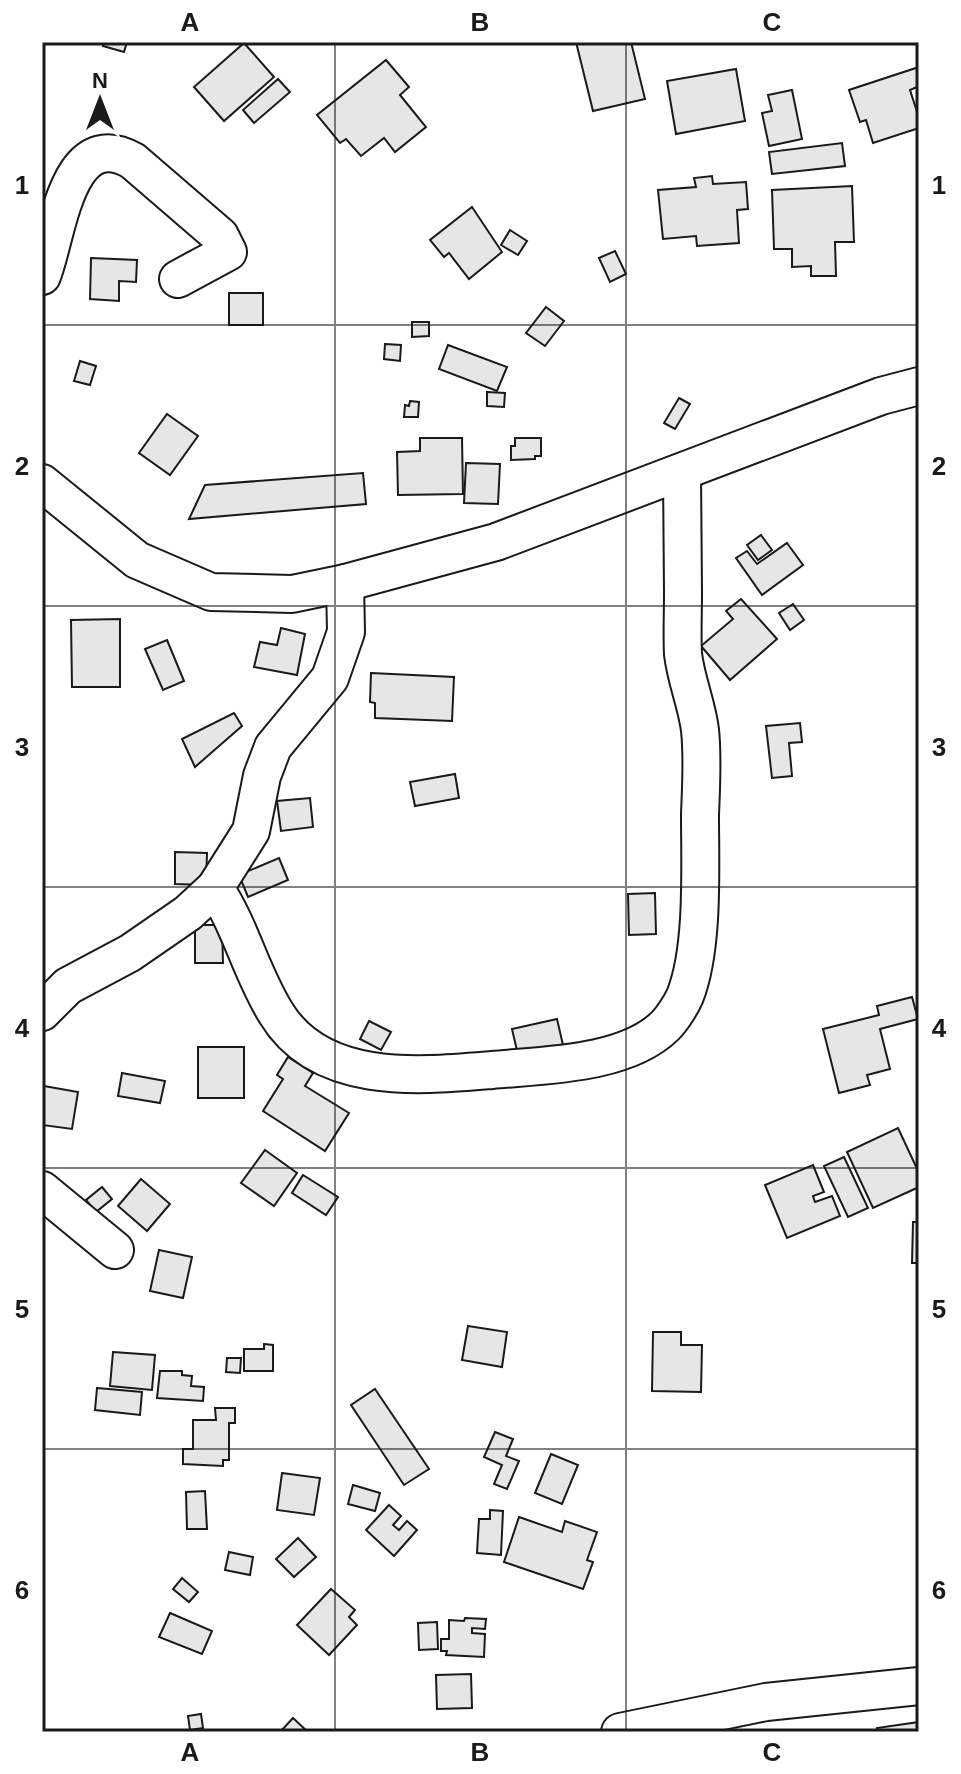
<svg xmlns="http://www.w3.org/2000/svg" width="961" height="1774" font-family="Helvetica,sans-serif">
	<style>
		.building { fill: #e6e6e6; stroke: #1a1a1a; stroke-width: 2 }
		.lines { fill: none; stroke-linecap: round; stroke-linejoin: round }
		.minor-casing { stroke: #1a1a1a; stroke-width: 40 }
		.minor { stroke: #fff; stroke-width: 36 }
		.grid { fill: none; stroke: #1a1a1a; stroke-width: 2; stroke-opacity: 0.55 }
		.neatline { fill: none; stroke: #1a1a1a; stroke-width: 3 }
		.grid-label { font-size: 26px; text-anchor: middle; font-weight: bold; fill: #1a1a1a }
	</style>
	<rect width="100%" height="100%" fill="#fff"/>
	<g class="building">
		<path d="M104 42H127L124 52 103 46Z"/>
		<path d="M576 42H631L645 99 593 111Z"/>
		<path d="M244 43 274 77 224 121 194 87Z"/>
		<path d="M386 60 409 87 400 95 426 127 395 152 384 138 361 156 346 139 340 143 317 115Z"/>
		<path d="M919 67V86L910 90 919 118V128L873 143 866 120 860 122 849 90Z"/>
		<path d="M736 69 745 121 676 134 667 81Z"/>
		<path d="M278 79 290 92 254 123 243 110Z"/>
		<path d="M792 90 802 139 769 146 762 113 772 111 768 95Z"/>
		<path d="M842 143 845 166 772 174 769 152Z"/>
		<path d="M712 176 713 184 746 182 748 209 737 210 739 243 697 246 696 236 663 239 658 190 696 187 694 178Z"/>
		<path d="M852 186 854 242H835L836 276H811V266L792 267V249H774L772 190Z"/>
		<path d="M472 207 502 252 469 279 449 253 444 257 430 240Z"/>
		<path d="M510 230 527 241 518 255 501 245Z"/>
		<path d="M615 251 626 274 610 282 599 258Z"/>
		<path d="M91 258 137 260 136 282 119 281V301L90 299Z"/>
		<rect x="229" y="293" width="34" height="32"/>
		<path d="M546 307 564 321 545 346 526 333Z"/>
		<path d="M412 322H429V336L412 337Z"/>
		<path d="M385 344 401 345 400 361 384 359Z"/>
		<path d="M448 345 507 367 497 391 439 369Z"/>
		<path d="M80 361 96 366 90 385 74 381Z"/>
		<path d="M487 392 505 393 504 407 487 406Z"/>
		<path d="M679 398 690 404 675 429 664 423Z"/>
		<path d="M410 401 419 402 418 417H404L405 405 409 406Z"/>
		<path d="M167 414 198 436 170 475 139 453Z"/>
		<path d="M420 438H462L463 494 398 495 397 452 420 451Z"/>
		<path d="M515 438H541V456H535V459L511 460V446H515Z"/>
		<path d="M466 463 500 464 498 504 464 503Z"/>
		<path d="M363 473 366 504 189 519 205 485Z"/>
		<path d="M761 535 772 550 758 560 747 545Z"/>
		<path d="M787 543 803 565 762 595 736 558 747 551 757 564Z"/>
		<path d="M741 599 777 639 730 680 701 646 733 619 726 611Z"/>
		<path d="M793 604 804 620 790 630 779 613Z"/>
		<path d="M120 619V687H72L71 620Z"/>
		<path d="M281 628 305 634 297 675 254 667 260 642 277 645Z"/>
		<path d="M167 640 184 681 163 690 145 649Z"/>
		<path d="M371 673 454 677 452 721 375 718V703L370 702Z"/>
		<path d="M234 713 242 726 195 767 182 739Z"/>
		<path d="M800 723 802 742 789 743 792 776 772 778 766 726Z"/>
		<path d="M455 774 459 798 415 806 410 782Z"/>
		<path d="M310 798 313 827 281 831 277 801Z"/>
		<path d="M175 852 207 853 206 885 175 884Z"/>
		<path d="M279 858 288 880 248 897 239 875Z"/>
		<path d="M655 893 656 934 629 935 628 894Z"/>
		<path d="M195 925H222L223 963H195Z"/>
		<path d="M912 997 918 1019 880 1029 890 1069 867 1075 870 1085 839 1093 823 1029 879 1015 877 1006Z"/>
		<path d="M557 1019 563 1045 518 1055 512 1029Z"/>
		<path d="M369 1021 391 1032 381 1050 360 1039Z"/>
		<rect x="198" y="1047" width="46" height="51"/>
		<path d="M288 1057 313 1073 305 1086 349 1113 325 1151 263 1111 283 1079 277 1075Z"/>
		<path d="M122 1073 165 1081 160 1103 118 1096Z"/>
		<path d="M44 1086 78 1092 72 1129 42 1125Z"/>
		<path d="M898 1128 919 1173V1187L873 1208 847 1152Z"/>
		<path d="M265 1150 297 1173 274 1206 241 1183Z"/>
		<path d="M844 1157 868 1208 848 1217 824 1166Z"/>
		<path d="M813 1165 824 1192 813 1196 815 1202 832 1196 840 1216 787 1238 765 1185Z"/>
		<path d="M303 1175 338 1197 326 1215 292 1193Z"/>
		<path d="M141 1179 170 1204 147 1231 118 1206Z"/>
		<path d="M102 1187 112 1199 96 1212 86 1200Z"/>
		<path d="M913 1222H919V1263H912Z"/>
		<path d="M159 1250 192 1257 183 1298 150 1291Z"/>
		<path d="M468 1326 507 1332 502 1367 462 1360Z"/>
		<path d="M653 1332H681V1345H702L701 1392 652 1391Z"/>
		<path d="M264 1344 273 1345V1371H244V1349H264Z"/>
		<path d="M113 1352 155 1355 152 1390 110 1386Z"/>
		<path d="M227 1358H241L240 1373 226 1372Z"/>
		<path d="M160 1371H182V1375L192 1376 191 1386 204 1387 203 1401 157 1398Z"/>
		<path d="M97 1388 142 1392 140 1415 95 1410Z"/>
		<path d="M375 1389 429 1469 404 1485 351 1405Z"/>
		<path d="M215 1408H235V1423H229V1460H223V1466L183 1464V1449H193V1420H216Z"/>
		<path d="M495 1432 513 1439 506 1456 519 1461 507 1489 494 1484 502 1465 484 1457Z"/>
		<path d="M551 1454 578 1465 562 1504 535 1493Z"/>
		<path d="M282 1473 320 1478 314 1515 277 1510Z"/>
		<path d="M353 1485 380 1493 375 1511 348 1504Z"/>
		<path d="M205 1491 207 1529H187L186 1492Z"/>
		<path d="M389 1505 401 1516 393 1525 399 1530 407 1521 417 1530 394 1556 366 1530Z"/>
		<path d="M490 1510 503 1511 501 1555 477 1553 479 1519H490Z"/>
		<path d="M519 1517 562 1532 565 1521 597 1532 587 1560 593 1562 583 1589 504 1562Z"/>
		<path d="M298 1538 316 1557 294 1577 276 1559Z"/>
		<path d="M229 1552 253 1557 250 1575 225 1570Z"/>
		<path d="M182 1578 198 1592 189 1602 173 1589Z"/>
		<path d="M331 1589 355 1610 349 1617 357 1625 329 1655 297 1625Z"/>
		<path d="M170 1613 212 1631 202 1654 159 1637Z"/>
		<path d="M465 1618 486 1619 485 1629 472 1628V1633L485 1634 484 1657 446 1655 447 1651H441V1639H449V1620L464 1621Z"/>
		<path d="M437 1622 438 1649 419 1650 418 1623Z"/>
		<path d="M471 1674 472 1708 437 1709 436 1675Z"/>
		<path d="M201 1714 203 1728 190 1730 188 1716Z"/>
		<path d="M293 1718 308 1732H280Z"/>
		<path d="M919 1722V1732H878L877 1728Z"/>
	</g>
	<g class="lines">
		<g class="minor-casing">
			<g id="minor">
				<path d="M42 276C58 236 66 123 133 161L220 236 228 252 178 279"/>
				<path d="M42 483 137 560 211 592 292 594 345 583 496 542 881 396 919 386"/>
				<path d="M215 888C241 927 251 973 276 1013 320 1086 419 1076 492 1070 544 1065 625 1065 665 1026 672 1019 681 1005 685 996 704 948 700 867 700 815 701 787 703 758 700 730 697 705 686 680 683 654 682 634 683 613 683 593 683 553 682 512 682 472"/>
				<path d="M42 1012 68 986 130 953 188 913 215 888 251 831 262 776 273 747 330 678 346 632 345 583"/>
				<path d="M42 1190 115 1250"/>
				<path d="M620 1732 766 1702 919 1686"/>
			</g>
		</g>
		<use href="#minor" class="minor"/>
	</g>
	<path class="grid" d="M335 42V1732M626 42V1732M42 325H919M42 606H919M42 887H919M42 1168H919M42 1449H919"/>
	<rect width="961" height="1774" fill="none" stroke="#ffffff" stroke-width="88"/>
	<g transform="translate(100 100)" stroke="#ffffff" stroke-width="6" paint-order="stroke">
	<path d="M0-6L14 30L0 20L-14 30Z" fill="#1a1a1a"/>
	<text y="-12" font-size="22" font-weight="bold" text-anchor="middle" fill="#1a1a1a">N</text>
	</g>
	<rect x="44" y="44" width="873" height="1686" class="neatline"/>
	<g class="grid-label">
		<text x="190" y="31">A</text>
		<text x="480" y="31">B</text>
		<text x="772" y="31">C</text>
		<text x="22" y="194">1</text>
		<text x="939" y="194">1</text>
		<text x="22" y="475">2</text>
		<text x="939" y="475">2</text>
		<text x="22" y="756">3</text>
		<text x="939" y="756">3</text>
		<text x="22" y="1037">4</text>
		<text x="939" y="1037">4</text>
		<text x="22" y="1318">5</text>
		<text x="939" y="1318">5</text>
		<text x="22" y="1599">6</text>
		<text x="939" y="1599">6</text>
		<text x="190" y="1761">A</text>
		<text x="480" y="1761">B</text>
		<text x="772" y="1761">C</text>
	</g>
</svg>
